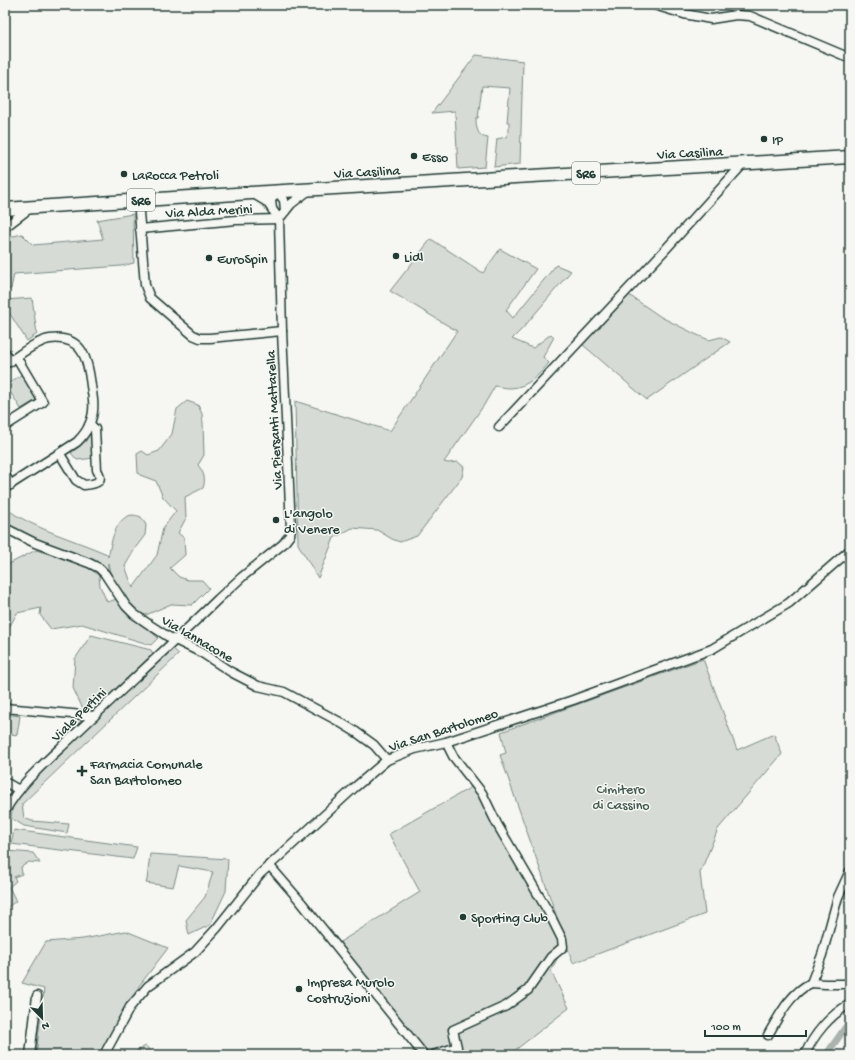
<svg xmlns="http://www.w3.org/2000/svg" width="855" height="1060" font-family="'Gochi Hand',sans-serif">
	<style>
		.green { fill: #d6dbd6; stroke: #7a8c85 }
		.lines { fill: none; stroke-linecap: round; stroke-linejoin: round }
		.canal { stroke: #aab3ae; stroke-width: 7 }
		.minor-casing { stroke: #1f3d34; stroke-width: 11 }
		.primary-casing { stroke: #1f3d34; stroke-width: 15 }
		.minor { stroke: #f6f6f2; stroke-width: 8 }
		.primary { stroke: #f6f6f2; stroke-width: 12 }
		.poi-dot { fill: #1f3d34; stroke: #f6f6f2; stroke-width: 1.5 }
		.labels { text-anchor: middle; stroke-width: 3; stroke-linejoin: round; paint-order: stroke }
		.shield { fill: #f6f6f2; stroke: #60746d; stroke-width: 1 }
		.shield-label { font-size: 13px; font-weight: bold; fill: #1f3d34 }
		.poi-label { font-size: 14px; fill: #1f3d34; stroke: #f6f6f2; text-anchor: start }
		.street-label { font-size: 14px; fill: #1f3d34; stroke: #f6f6f2 }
		.park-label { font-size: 14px; fill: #445d54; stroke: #f6f6f2 }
	</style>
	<rect width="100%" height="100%" fill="#f6f6f2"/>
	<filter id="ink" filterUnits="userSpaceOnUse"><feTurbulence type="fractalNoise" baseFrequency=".025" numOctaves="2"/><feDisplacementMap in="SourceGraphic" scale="8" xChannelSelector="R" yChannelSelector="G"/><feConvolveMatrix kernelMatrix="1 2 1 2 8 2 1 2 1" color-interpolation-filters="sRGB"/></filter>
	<g filter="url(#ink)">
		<g class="green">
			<path d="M476 55 523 61 520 164 494 167 497 139 506 137 509 131V122H507L510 88 482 86 478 118H476C476 127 477 137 488 138L485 167 458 169 455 111 432 113Z"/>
			<path d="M133 214 134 263 121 266 14 274 11 289H5V238L22 234 33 245 103 239 97 220Z"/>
			<path d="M431 239 483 273 500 249 536 269 506 310 513 318 556 265 571 271 523 328 512 339 533 348 551 334 554 337 543 357 549 363C539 375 528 387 511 388 506 388 500 387 495 386L484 405 444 462 448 463 458 462 464 467 462 477 417 536 400 542 392 539 377 530 352 528 334 538 318 578 298 544 295 401 390 431 457 331 390 291Z"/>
			<path d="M629 295 661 317 695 334 709 340 721 337 730 342 647 400 582 344Z"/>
			<path d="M32 298 37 334 27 341 5 306V300Z"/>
			<path d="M24 373 39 398 21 409 6 385Z"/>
			<path d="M187 401 198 405 202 414 203 423 204 455 198 465C204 473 206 479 203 488L185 497 186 518 178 533 184 538 185 555 170 568 179 577 188 580H202L209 588 192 605 171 604 146 615 139 614C125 600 111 583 108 563V573L5 528V508C36 530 73 539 107 554L108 557C111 545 114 518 132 515 134 515 139 516 141 517L146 525 145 535 136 547 125 566 133 588 157 555 163 528 176 511 163 497 156 481 140 475 138 473 137 454 142 451 148 455 159 451 172 434 177 409Z"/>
			<path d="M89 435 94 436 95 458 77 460 71 453 86 441Z"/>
			<path d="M36 550 71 561 90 568 99 576 100 586 107 602 117 599 158 638 151 645 82 624 51 629 40 615 41 608 17 613 10 626 5 627V566Z"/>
			<path d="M91 635 151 650 153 654 102 703 82 707 73 688 75 659Z"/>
			<path d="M171 647 179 654 22 804 24 818 32 821 69 824 67 833 24 826 11 818 13 804 25 788Z"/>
			<path d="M703 659 737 750 774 734 782 754 718 829 700 873 705 914 573 963 500 755 506 753 501 732Z"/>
			<path d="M5 714 20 716 17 735 5 733Z"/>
			<path d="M475 785 563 947 551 971 569 1008 509 1055H409L414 1050 333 948 340 942 420 892 389 834Z"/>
			<path d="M14 830 137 847 133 859 11 844Z"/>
			<path d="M5 851 33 853 40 863 29 862 21 867 22 874 14 877 16 881 9 887 16 901 5 909Z"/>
			<path d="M150 854 228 859 226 891 210 925 189 935 186 920 205 897 213 872 179 866 173 887 146 883 147 880Z"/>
			<path d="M126 931 168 948 139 986 101 1055H36L44 989 22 983 46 942 83 939Z"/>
			<path d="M146 1046 154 1055H132L138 1050Z"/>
		</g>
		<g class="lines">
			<path class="canal" d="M826 1055 850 1021"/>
			<g class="minor-casing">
				<g id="minor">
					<path d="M654 5 684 14 711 19 736 15 750 16 850 58"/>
					<path d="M138 200 145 285 150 298 193 335 200 338H210L282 331"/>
					<path d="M272 209 271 200 277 191 284 200 285 211"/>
					<path d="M279 219 291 204 308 191"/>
					<path d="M5 227 30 208"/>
					<path d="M140 229 236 220 279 219"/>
					<path d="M5 352 10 362"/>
					<path d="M5 364C18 357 35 341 50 339 83 335 88 360 91 386 93 397 95 409 91 420 89 428 83 436 77 442L5 488"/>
					<path d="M5 426 43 402 17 358"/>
					<path d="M499 427 664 251 744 163"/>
					<path d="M60 454 76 480 84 485C94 484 105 483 97 470L95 429 92 426 89 425"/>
					<path d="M5 475 11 485"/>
					<path d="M5 528 35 543 89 563 99 568 105 574 126 606 134 614 150 625 167 636 202 653 231 672 258 686 284 692 338 721 356 732 374 745 387 760"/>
					<path d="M5 708 94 716"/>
					<path d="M5 782 19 790"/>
					<path d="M5 811C21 782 48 760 72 737 120 691 170 646 218 599L242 577 283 544 290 535 291 528 282 331 279 219 267 202 252 193"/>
					<path d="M269 865 301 902 424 1055"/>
					<path d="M850 871 838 897 822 955 811 983 825 984H850"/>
					<path d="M768 1035C779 1016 790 993 811 983"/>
					<path d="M30 1055 37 996"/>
					<path d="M104 1055 130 1007 148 986 195 952 217 928 260 874 354 788 387 760 415 749 446 742 573 700 712 649 789 603 850 550"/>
					<path d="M433 1055 457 1047 453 1030 506 1006 528 990 551 957 563 947 562 939 549 913 497 824 482 793 453 756 446 742"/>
					<path d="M805 1055C813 1035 831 1014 850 1004"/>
				</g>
			</g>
			<g class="primary-casing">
				<path id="primary" d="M5 209 251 193 850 157"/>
			</g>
			<use href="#minor" class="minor"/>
			<use href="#primary" class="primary"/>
		</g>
	</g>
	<g class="poi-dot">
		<circle cx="764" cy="139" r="4"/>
		<circle cx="414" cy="156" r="4"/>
		<circle cx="124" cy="174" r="4"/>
		<circle cx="396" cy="256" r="4"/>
		<circle cx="209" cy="258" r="4"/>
		<circle cx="276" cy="520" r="4"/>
		<path d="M80 765h4v4h4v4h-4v4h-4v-4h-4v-4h4z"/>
		<circle cx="463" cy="917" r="4"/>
		<circle cx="299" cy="989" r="4"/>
	</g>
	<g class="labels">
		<g class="shield">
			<rect x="572" y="162" width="28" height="22" rx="3"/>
			<rect x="127" y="189" width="28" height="22" rx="3"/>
		</g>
		<g class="shield-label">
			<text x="586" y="178">SR6</text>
			<text x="141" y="205">SR6</text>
		</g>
		<g class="poi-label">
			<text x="772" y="144">IP</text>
			<text x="422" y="161">Esso</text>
			<text x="132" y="179">LaRocca Petroli</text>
			<text x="404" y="261">Lidl</text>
			<text x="217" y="263">EuroSpin</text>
			<text x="284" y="517">L'angolo<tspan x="284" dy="16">di Venere</tspan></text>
			<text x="90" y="768">Farmacia Comunale<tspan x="90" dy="16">San Bartolomeo</tspan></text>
			<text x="471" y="922">Sporting Club</text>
			<text x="307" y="986">Impresa Murolo<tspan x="307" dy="16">Costruzioni</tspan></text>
		</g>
		<g class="street-label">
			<text transform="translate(690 152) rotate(-3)" y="5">Via Casilina</text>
			<text transform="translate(367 171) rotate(-3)" y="5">Via Casilina</text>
			<text transform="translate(209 210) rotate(-3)" y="5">Via Alda Merini</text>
			<text transform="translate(273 420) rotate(-93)" y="5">Via Piersanti Mattarella</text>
			<text transform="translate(198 638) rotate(30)" y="5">Via Iannacone</text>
			<text transform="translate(78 714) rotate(-44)" y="5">Viale Pertini</text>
			<text transform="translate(443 729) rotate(-18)" y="5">Via San Bartolomeo</text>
		</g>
		<g class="park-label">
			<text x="621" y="793">Cimitero<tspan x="621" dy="16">di Cassino</tspan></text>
		</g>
	</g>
	<rect width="855" height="1060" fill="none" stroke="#f6f6f2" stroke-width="20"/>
	<rect x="10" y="10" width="835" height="1040" fill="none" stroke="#1f3d34" stroke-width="1.5" filter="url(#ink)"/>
	<g transform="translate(42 1018) rotate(157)" stroke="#f6f6f2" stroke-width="3" paint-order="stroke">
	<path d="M0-3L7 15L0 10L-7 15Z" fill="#1f3d34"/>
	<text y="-6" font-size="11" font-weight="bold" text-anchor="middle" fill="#1f3d34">N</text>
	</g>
	<path d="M705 1030v6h101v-6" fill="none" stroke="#1f3d34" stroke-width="2"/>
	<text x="711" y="1030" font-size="12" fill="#1f3d34" stroke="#f6f6f2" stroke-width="3" paint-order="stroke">100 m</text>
</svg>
